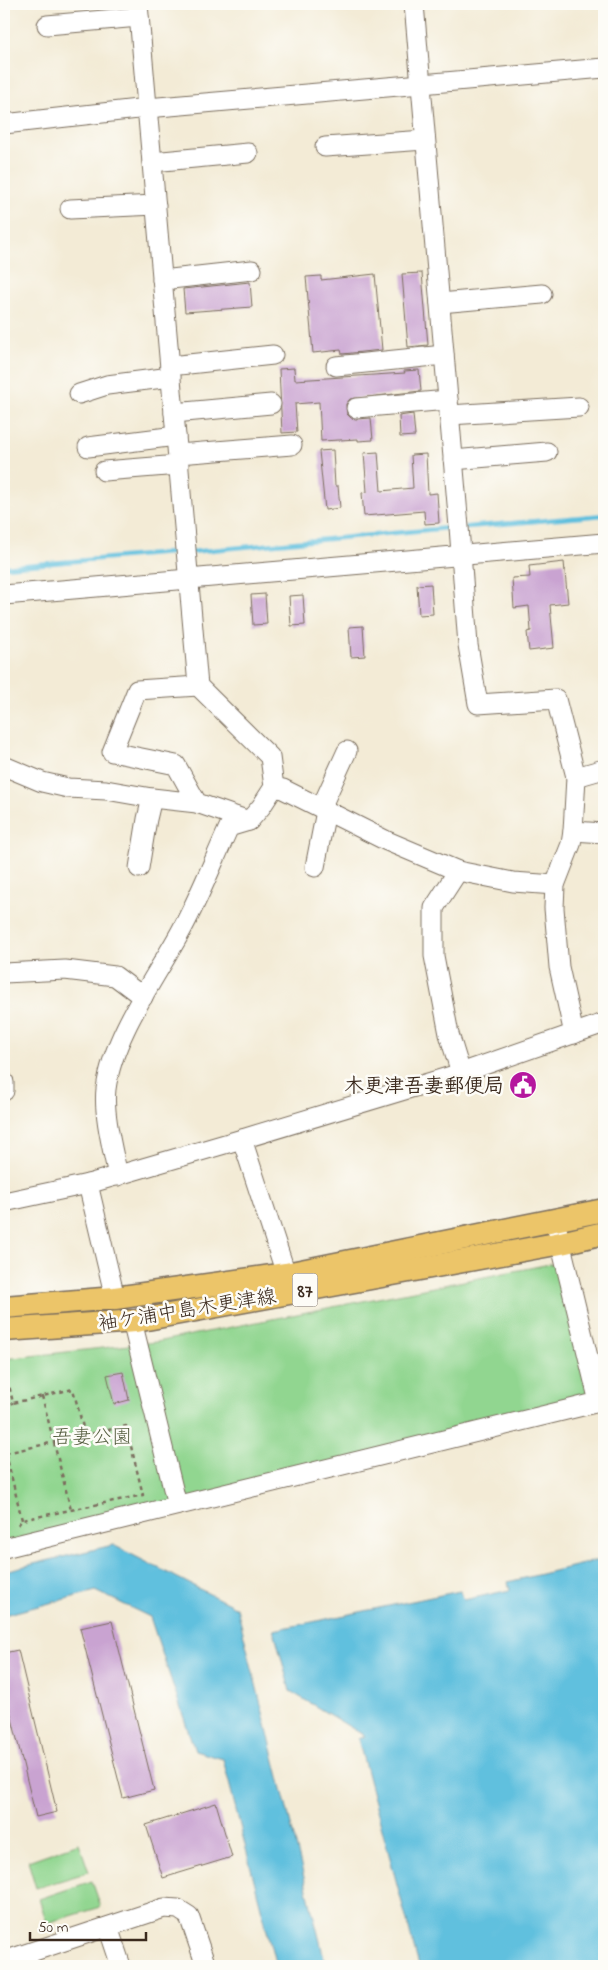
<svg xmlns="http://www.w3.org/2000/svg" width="608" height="1970" font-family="'Indie Flower','Klee One',sans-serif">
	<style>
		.green { fill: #91d690; stroke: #668057 }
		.water { fill: #60c0de; stroke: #4e757e }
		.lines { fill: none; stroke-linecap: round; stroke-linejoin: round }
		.stream { stroke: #60c0de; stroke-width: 4.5 }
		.building { fill: #c9a3d1 }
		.minor-casing { stroke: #7b6e5e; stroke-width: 21 }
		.major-casing { stroke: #7b6e5e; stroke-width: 25 }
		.path { stroke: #7b6e5e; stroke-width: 2.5; stroke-dasharray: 4 4; stroke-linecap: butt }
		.minor { stroke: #fff; stroke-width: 19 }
		.major { stroke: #ecc569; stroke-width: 22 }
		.labels { text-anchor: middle; stroke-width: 5; stroke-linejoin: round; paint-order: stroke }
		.shield { fill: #fdfcf7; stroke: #75695f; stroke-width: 1 }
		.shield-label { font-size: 19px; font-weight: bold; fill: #3b2a1e }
		.poi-label { font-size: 20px; font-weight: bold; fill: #3b2a1e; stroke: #fdfcf7; text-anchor: end }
		.street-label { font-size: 20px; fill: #3b2a1e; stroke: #fdfcf7 }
		.park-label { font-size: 20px; fill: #555e40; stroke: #fdfcf7 }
	</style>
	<rect width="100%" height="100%" fill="#fdfcf7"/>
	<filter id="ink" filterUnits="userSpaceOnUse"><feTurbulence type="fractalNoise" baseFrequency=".02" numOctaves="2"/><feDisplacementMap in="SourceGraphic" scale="10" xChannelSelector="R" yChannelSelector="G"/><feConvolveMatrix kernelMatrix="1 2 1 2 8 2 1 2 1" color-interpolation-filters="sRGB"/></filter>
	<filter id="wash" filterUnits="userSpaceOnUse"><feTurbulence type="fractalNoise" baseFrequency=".0096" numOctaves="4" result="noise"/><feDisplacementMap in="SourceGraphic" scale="20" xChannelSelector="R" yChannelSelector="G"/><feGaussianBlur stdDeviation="1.12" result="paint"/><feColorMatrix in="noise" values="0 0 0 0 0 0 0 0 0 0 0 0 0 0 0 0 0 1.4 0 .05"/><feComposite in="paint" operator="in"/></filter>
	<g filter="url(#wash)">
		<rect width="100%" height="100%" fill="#f3ebd6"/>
		<g class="green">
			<path d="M565 1261 599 1402 4 1546V1359L156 1342Z"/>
			<path d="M79 1843 89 1872 36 1888 28 1861Z"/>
			<path d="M92 1881 101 1907 47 1923 39 1899Z"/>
		</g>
		<g class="water">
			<path d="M113 1545 237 1608 326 1966H276L223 1759 195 1751 150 1617 96 1591 4 1615V1571Z"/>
			<path d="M604 1559V1966H419L358 1739 365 1736 290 1691 274 1630 460 1591 464 1600 510 1590 508 1582Z"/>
		</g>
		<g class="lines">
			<g class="stream">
				<path d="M467 527 604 515"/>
				<path d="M190 552 448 528"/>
				<path d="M4 567 182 552"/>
			</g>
		</g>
		<g id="blocks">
			<g class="building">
				<path d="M422 273 428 345 408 347 402 274Z"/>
				<path d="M375 274 382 350 342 354 341 350 313 353 306 277 321 276V280Z"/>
				<path d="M250 282 252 307 185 312 183 289Z"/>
				<path d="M294 368 295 380 405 373 404 371 419 370 421 391 350 399 346 404 347 414 351 418 356 419 371 418 373 440 358 441V439L321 441 319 402 295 404 297 432 282 433 279 369Z"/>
				<path d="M413 414 415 436 400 437 399 416Z"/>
				<path d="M333 450 335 486H338L340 508 325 510 319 451Z"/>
				<path d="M378 452 381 491 413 488 411 455 426 454 428 494 437 493 439 523 425 524 424 511 364 516 362 493 367 492 364 453Z"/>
				<path d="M564 562 568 603 550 605 554 648 529 651 527 632 531 631 529 606 514 608 512 578 530 577 529 566Z"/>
				<path d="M431 584 433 614 419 615 417 585Z"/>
				<path d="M265 594 267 624 253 625 251 595Z"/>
				<path d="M303 595 305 625 291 626 289 596Z"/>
				<path d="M363 626 365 656 351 657 349 627Z"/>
				<path d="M123 1372 129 1400 114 1404 107 1375Z"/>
				<path d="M112 1621 154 1790 123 1798 80 1628Z"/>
				<path d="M18 1650 57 1812 36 1817 4 1686V1653Z"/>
				<path d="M216 1803 232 1857 163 1878 146 1825Z"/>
			</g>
		</g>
	</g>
	<g filter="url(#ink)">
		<use href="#blocks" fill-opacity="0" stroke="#7b6e5e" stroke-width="1"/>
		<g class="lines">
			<g class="minor-casing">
				<g id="minor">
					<path d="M414 4 459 527 468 645 478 704 556 699 576 777 573 831 571 844 555 885 554 908 559 967 574 1034"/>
					<path d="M47 25 139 17"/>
					<path d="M4 124 147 108 604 68"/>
					<path d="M325 147 425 140"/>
					<path d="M152 162 248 153"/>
					<path d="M70 209 156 205"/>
					<path d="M162 280 252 270"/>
					<path d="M440 303 542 294"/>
					<path d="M170 366 273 355"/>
					<path d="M336 366 444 355"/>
					<path d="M79 394 107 385 171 377"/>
					<path d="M356 408 448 400"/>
					<path d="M174 413 271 404"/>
					<path d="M449 415 579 407"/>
					<path d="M88 447 176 436"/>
					<path d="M178 454 292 445"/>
					<path d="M453 460 547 452"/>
					<path d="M104 471 179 465"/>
					<path d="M4 595 604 543"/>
					<path d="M198 686 137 690 112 752 176 765 197 803 249 821"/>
					<path d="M4 766 42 782 68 788 106 790 152 798 197 803"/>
					<path d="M576 777 604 769"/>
					<path d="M274 787 283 789 387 841 458 871 513 882 555 885"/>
					<path d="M321 808 347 751"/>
					<path d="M573 831 604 833"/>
					<path d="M315 867 326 811"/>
					<path d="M139 868 147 819 152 798"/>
					<path d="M458 871 434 908V956L449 1034 461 1073"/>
					<path d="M4 973 65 970 115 976 143 997"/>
					<path d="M4 1082V1091"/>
					<path d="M242 1139 286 1274"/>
					<path d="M118 1176C113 1151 103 1114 106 1089 113 1035 155 979 181 931 199 898 213 862 229 827L249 821 261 807 274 787 270 757 198 686 138 4"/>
					<path d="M88 1184 115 1298"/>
					<path d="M4 1202 88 1184 242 1139 461 1073 604 1023"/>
					<path d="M132 1321 177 1505"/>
					<path d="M4 1548 599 1402 557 1229"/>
					<path d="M108 1927 121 1966"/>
					<path d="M4 1961 164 1908 178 1909 189 1916 206 1966"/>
				</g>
			</g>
			<g class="major-casing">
				<g id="major">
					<path d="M4 1307 115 1298 286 1274 604 1210"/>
					<path d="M4 1330 136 1321 561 1243 604 1233"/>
				</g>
			</g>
			<g class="path">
				<path d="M4 1386 9 1385 13 1403 73 1389 85 1435"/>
				<path d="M42 1396 71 1510"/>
				<path d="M4 1406 13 1403"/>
				<path d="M4 1446 22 1520"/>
				<path d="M6 1453 126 1426 143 1495 22 1520 17 1526"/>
			</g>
			<use href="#minor" class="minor"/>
			<use href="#major" class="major"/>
		</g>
	</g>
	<defs>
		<g id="civic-disc" transform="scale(1.4375)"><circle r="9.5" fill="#b5179e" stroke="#fdfcf7"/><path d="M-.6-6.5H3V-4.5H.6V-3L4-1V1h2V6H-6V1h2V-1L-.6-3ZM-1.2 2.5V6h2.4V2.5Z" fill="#fff"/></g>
	</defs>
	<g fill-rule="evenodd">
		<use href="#civic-disc" x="523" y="1085"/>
	</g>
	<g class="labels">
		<rect class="shield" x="292.5" y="1273.5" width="25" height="33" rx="4"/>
		<g class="shield-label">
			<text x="305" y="1297">87</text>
		</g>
		<g class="poi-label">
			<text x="504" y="1092">木更津吾妻郵便局</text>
		</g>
		<g class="street-label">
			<text transform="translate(187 1309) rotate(-9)" y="7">袖ケ浦中島木更津線</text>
		</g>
		<g class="park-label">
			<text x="92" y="1443">吾妻公園</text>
		</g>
	</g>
	<rect width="608" height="1970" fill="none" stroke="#fdfcf7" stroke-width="20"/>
	<path d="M30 1932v8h116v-8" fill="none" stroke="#3b2a1e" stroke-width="2.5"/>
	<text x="38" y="1932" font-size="15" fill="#3b2a1e" stroke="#fdfcf7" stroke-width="4" paint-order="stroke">50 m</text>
</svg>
